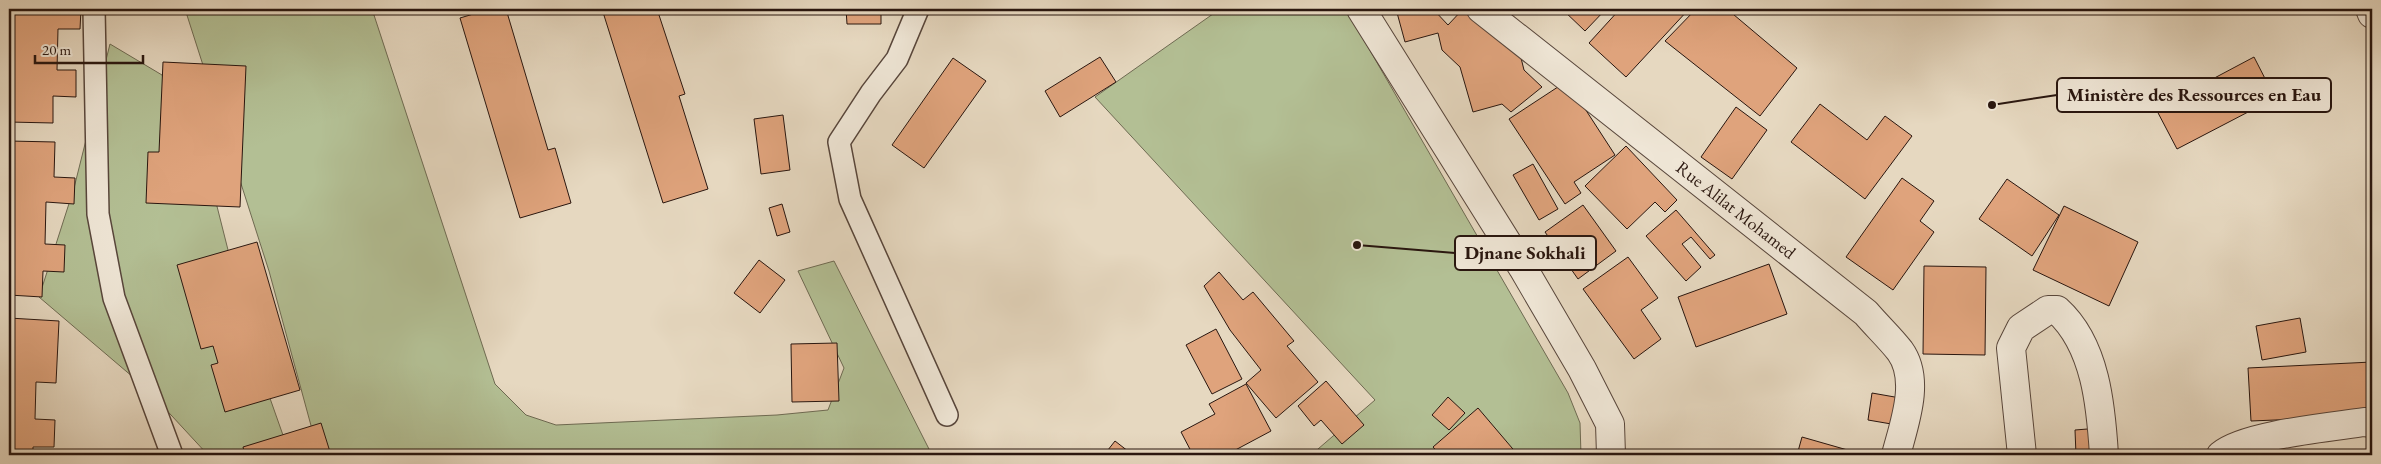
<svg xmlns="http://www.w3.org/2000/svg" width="2381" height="464" font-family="'EB Garamond',serif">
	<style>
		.green { fill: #b3bf94; stroke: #6e6a52 }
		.building { fill: #dfa37c; stroke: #29160f }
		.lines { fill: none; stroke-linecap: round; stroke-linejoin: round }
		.service-casing { stroke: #58463b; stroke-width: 24 }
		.minor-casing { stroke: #58463b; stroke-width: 30 }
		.service { stroke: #efe6d6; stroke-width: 21 }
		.minor { stroke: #efe6d6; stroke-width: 28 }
		.labels { text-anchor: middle; stroke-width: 5; stroke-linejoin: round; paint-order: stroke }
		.street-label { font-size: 18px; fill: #29160f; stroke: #efe6d6 }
		.leader { fill: none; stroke: #29160f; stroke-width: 2 }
		.callout-dot { fill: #29160f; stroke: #efe6d6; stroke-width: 2 }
		.callout { fill: #efe6d6; stroke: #29160f; stroke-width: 2 }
		.callout-label { font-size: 19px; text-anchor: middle; font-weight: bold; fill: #29160f }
	</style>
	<rect width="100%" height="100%" fill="#e6d8c0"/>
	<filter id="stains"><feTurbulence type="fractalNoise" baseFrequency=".004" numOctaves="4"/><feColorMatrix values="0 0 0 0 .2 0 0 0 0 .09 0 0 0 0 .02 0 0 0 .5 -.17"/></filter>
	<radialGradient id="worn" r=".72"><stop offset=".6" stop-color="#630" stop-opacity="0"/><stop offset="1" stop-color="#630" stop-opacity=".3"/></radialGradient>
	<g class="green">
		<path d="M185 9H372L495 384 526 415 556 425 777 415 828 410 844 368 798 271 834 261 932 455H319L269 271Z"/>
		<path d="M1220 9H1346L1568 393 1580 423 1581 455H1311L1375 400 1095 97Z"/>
		<path d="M110 44 162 75 198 131 254 353 290 455H208L147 389 39 297 74 188Z"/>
	</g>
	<g class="building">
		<path d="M9 9H81L80 29H58L57 70H76V97L53 96V123L9 122Z"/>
		<path d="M490 9H506L548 150 555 148 571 203 520 218 460 18Z"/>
		<path d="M602 9H657L685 94 679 96 708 189 663 203Z"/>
		<path d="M846 9H881V24H847Z"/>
		<path d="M1396 9H1433L1448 25 1463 9H1470L1521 58 1524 70 1542 87 1511 112 1502 104 1473 112 1460 67 1442 50 1438 33 1405 42Z"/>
		<path d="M1562 9H1606L1585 31Z"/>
		<path d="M1620 9H1689L1626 77 1589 43Z"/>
		<path d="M1696 9H1727L1797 68 1760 116 1665 41Z"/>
		<path d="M1100 57 1116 82 1060 117 1045 91Z"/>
		<path d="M2254 57 2275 98 2177 149 2156 109Z"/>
		<path d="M953 58 986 81 924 168 892 145Z"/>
		<path d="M163 62 246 66 240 207 146 203 148 152H159Z"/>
		<path d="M1567 81 1615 155 1574 182 1581 193 1565 204 1509 119Z"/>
		<path d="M1820 104 1867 140 1885 116 1912 136 1865 199 1791 142Z"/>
		<path d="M1736 107 1767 130 1732 179 1701 157Z"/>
		<path d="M783 115 790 170 761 174 754 119Z"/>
		<path d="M9 141 55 142 54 177 75 178 74 204 46 202 45 244 65 245 64 272 43 271 42 297 9 295Z"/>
		<path d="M1626 146 1677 200 1665 212 1655 202 1627 229 1585 186Z"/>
		<path d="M1533 164 1558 209 1539 220 1513 175Z"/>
		<path d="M1902 178 1934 201 1920 221 1934 232 1893 290 1846 257Z"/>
		<path d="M2007 179 2059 215 2032 256 1979 219Z"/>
		<path d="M782 204 790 232 777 236 769 208Z"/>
		<path d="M1583 205 1616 251 1578 279 1545 232Z"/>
		<path d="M2064 206 2138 242 2109 306 2033 270Z"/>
		<path d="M1676 210 1715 255 1710 259 1691 237 1682 244 1701 267 1686 281 1646 236Z"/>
		<path d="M257 242 300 390 225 412 211 365 218 363 213 346 201 349 177 265Z"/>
		<path d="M1628 257 1658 298 1641 310 1661 339 1634 359 1583 289Z"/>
		<path d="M759 260 785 280 760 313 734 293Z"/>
		<path d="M1769 264 1787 314 1696 347 1678 297Z"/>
		<path d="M1924 266 1986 267 1985 355 1923 354Z"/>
		<path d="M1219 272 1243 300 1253 292 1294 341 1287 346 1318 382 1276 418 1246 383 1261 370 1230 330 1204 286Z"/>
		<path d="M9 318 59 321 56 383 36 382 35 419 55 420 54 447H33V455H9Z"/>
		<path d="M2300 318 2306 352 2262 360 2256 326Z"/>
		<path d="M1216 329 1242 379 1212 394 1186 345Z"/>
		<path d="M837 343 839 401 792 402 791 344Z"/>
		<path d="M2372 362V416L2251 421 2248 368Z"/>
		<path d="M1326 381 1364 425 1342 444 1321 420 1314 426 1298 406Z"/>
		<path d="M1246 384 1271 431 1226 455H1193L1181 432 1215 414 1209 404Z"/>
		<path d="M1872 393 1906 399 1903 426 1868 420Z"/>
		<path d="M1448 397 1465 413 1449 430 1432 415Z"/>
		<path d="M1478 408 1518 455H1440L1433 447Z"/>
		<path d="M321 423 331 455H245L243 447Z"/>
		<path d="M2100 428 2102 455H2076L2075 430Z"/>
		<path d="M1802 437 1865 455H1797Z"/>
		<path d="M1115 441 1133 455H1104Z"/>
	</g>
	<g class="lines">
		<g class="service-casing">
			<g id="service">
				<path d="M94 9 98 214 114 298 172 455"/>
				<path d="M918 9 897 59 871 93 839 142 850 199 947 415"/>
			</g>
		</g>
		<g class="minor-casing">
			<g id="minor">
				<path d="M1361 9 1523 268 1582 369 1610 424 1611 455"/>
				<path d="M1481 9 1866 313C1877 326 1890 338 1900 351 1921 380 1904 424 1896 455"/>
				<path d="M2370 9 2372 14"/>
				<path d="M2022 455 2011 348 2021 328 2048 310H2057C2096 345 2101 407 2104 455"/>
				<path d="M2221 455C2244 435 2331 427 2364 422L2372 423"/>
			</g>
		</g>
		<use href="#service" class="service"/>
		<use href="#minor" class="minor"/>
	</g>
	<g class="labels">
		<g class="street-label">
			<text transform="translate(1736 210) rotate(38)" y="6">Rue Alilat Mohamed</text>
		</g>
	</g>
	<path class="leader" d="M1992 105L2057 95M1357 245L1455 253"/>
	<g class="callout-dot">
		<circle cx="1992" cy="105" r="5"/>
		<circle cx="1357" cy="245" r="5"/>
	</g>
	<g class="callout">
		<rect x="2057" y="78" width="274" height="34" rx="5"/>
		<rect x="1455" y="236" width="141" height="34" rx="5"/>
	</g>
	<g class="callout-label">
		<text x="2194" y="101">Ministère des Ressources en Eau</text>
		<text x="1525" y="259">Djnane Sokhali</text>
	</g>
	<rect width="2381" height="464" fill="none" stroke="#e6d8c0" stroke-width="30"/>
	<rect x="10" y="10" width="2361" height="444" fill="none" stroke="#29160f" stroke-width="2.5"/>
	<rect x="15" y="15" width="2351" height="434" fill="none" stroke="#29160f"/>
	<path d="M35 55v8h108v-8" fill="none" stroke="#29160f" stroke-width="2.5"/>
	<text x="42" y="55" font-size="15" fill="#29160f" stroke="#efe6d6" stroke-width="4" paint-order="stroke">20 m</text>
	<rect width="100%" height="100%" filter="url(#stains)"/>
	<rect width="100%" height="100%" fill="url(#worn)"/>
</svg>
